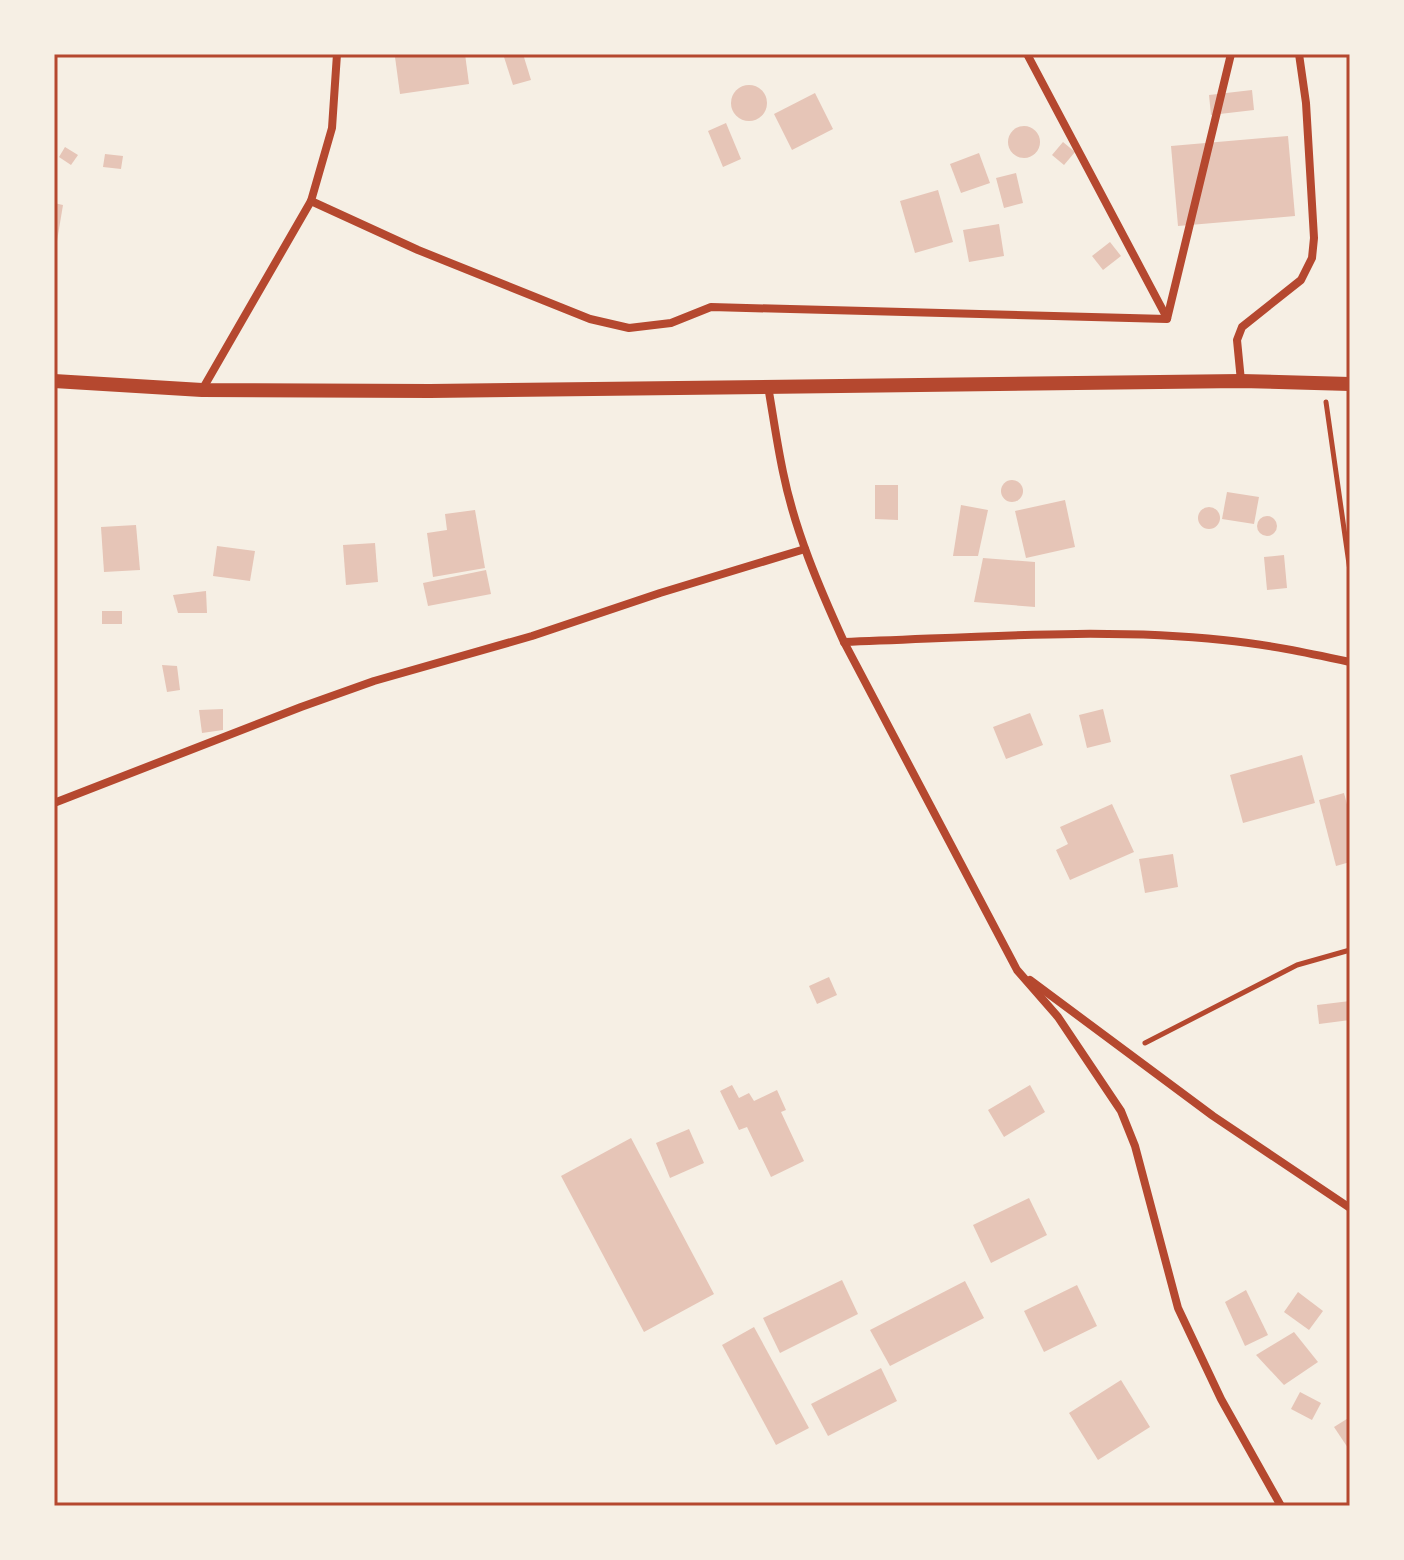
<svg xmlns="http://www.w3.org/2000/svg" width="1404" height="1560" font-family="'IBM Plex Sans',sans-serif">
	<style>
		.building { fill: #e6c5b7 }
		.lines { fill: none; stroke-linecap: round; stroke-linejoin: round }
		.path { stroke: #b5482f; stroke-width: 5 }
		.minor { stroke: #b5482f; stroke-width: 8 }
		.tertiary { stroke: #b5482f; stroke-width: 14 }
		.neatline { fill: none; stroke: #b5482f; stroke-width: 3 }
	</style>
	<rect width="100%" height="100%" fill="#f6efe4"/>
	<g class="building">
		<path d="M417 54H465L469 84 400 94 395 57Z"/>
		<path d="M515 54H523L531 80 513 85 504 57Z"/>
		<circle cx="749" cy="103" r="18"/>
		<path d="M1252 90 1254 110 1211 115 1209 95Z"/>
		<path d="M815 93 833 129 792 150 774 114Z"/>
		<path d="M726 123 741 159 723 167 708 131Z"/>
		<circle cx="1024" cy="142" r="16"/>
		<path d="M1288 136 1295 216 1178 226 1171 146Z"/>
		<path d="M1063 142 1075 152 1064 165 1052 155Z"/>
		<path d="M65 147 78 155 71 165 59 157Z"/>
		<path d="M979 153 990 183 961 193 950 164Z"/>
		<path d="M105 154 123 156 121 169 103 167Z"/>
		<path d="M1016 173 1023 203 1004 208 996 178Z"/>
		<path d="M938 190 953 242 915 253 900 201Z"/>
		<path d="M54 203 63 205 57 241 54 240Z"/>
		<path d="M999 224 1004 256 969 262 963 230Z"/>
		<path d="M1110 242 1121 256 1103 270 1092 256Z"/>
		<circle cx="1012" cy="491" r="11"/>
		<path d="M875 485H898V520L875 519Z"/>
		<path d="M1227 492 1259 497 1254 524 1222 519Z"/>
		<path d="M1065 500 1075 547 1026 558 1015 511Z"/>
		<path d="M961 505 988 510 978 556H953Z"/>
		<circle cx="1209" cy="518" r="11"/>
		<path d="M475 510 485 568 433 577 427 533 447 530 445 514Z"/>
		<circle cx="1267" cy="526" r="10"/>
		<path d="M136 525 140 570 104 572 101 527Z"/>
		<path d="M375 543 378 582 346 585 343 545Z"/>
		<path d="M217 546 255 551 250 581 213 576Z"/>
		<path d="M1284 555 1287 588 1267 590 1264 557Z"/>
		<path d="M983 558 1035 562V607L974 602Z"/>
		<path d="M486 570 491 594 428 606 423 583Z"/>
		<path d="M206 591 207 613H178L173 595Z"/>
		<rect x="102" y="611" width="20" height="13"/>
		<path d="M162 665 177 666 180 690 167 692Z"/>
		<path d="M223 709V730L202 733 199 710Z"/>
		<path d="M1103 709 1111 742 1087 748 1079 715Z"/>
		<path d="M1030 713 1043 745 1006 759 993 727Z"/>
		<path d="M1302 755 1315 803 1243 823 1230 775Z"/>
		<path d="M1344 793 1350 816V862L1336 866 1319 800Z"/>
		<path d="M1112 804 1134 852 1070 880 1056 850 1068 844 1060 827Z"/>
		<path d="M1173 854 1178 887 1145 893 1139 859Z"/>
		<path d="M829 977 837 995 817 1004 809 986Z"/>
		<path d="M1350 1001V1020L1319 1024 1317 1005Z"/>
		<path d="M732 1085 739 1098 749 1093 754 1101 777 1090 786 1110 781 1112 804 1161 771 1177 747 1127 739 1130 720 1091Z"/>
		<path d="M1030 1085 1045 1112 1004 1137 988 1110Z"/>
		<path d="M689 1129 704 1163 670 1178 656 1143Z"/>
		<path d="M631 1138 714 1294 644 1332 561 1176Z"/>
		<path d="M1029 1198 1047 1235 991 1263 973 1225Z"/>
		<path d="M842 1280 858 1314 780 1353 763 1318Z"/>
		<path d="M965 1281 984 1318 890 1366 870 1330Z"/>
		<path d="M1077 1285 1097 1326 1044 1352 1024 1311Z"/>
		<path d="M1246 1290 1268 1335 1245 1346 1225 1302Z"/>
		<path d="M1298 1292 1323 1311 1309 1330 1284 1312Z"/>
		<path d="M754 1327 809 1428 776 1445 722 1345Z"/>
		<path d="M1294 1332 1318 1362 1284 1385 1256 1355Z"/>
		<path d="M881 1368 897 1401 828 1436 811 1404Z"/>
		<path d="M1121 1380 1150 1427 1098 1460 1069 1413Z"/>
		<path d="M1300 1392 1321 1403 1312 1420 1291 1409Z"/>
		<path d="M1350 1417V1451L1334 1427Z"/>
	</g>
	<g class="lines">
		<g class="path">
			<path d="M1326 402 1350 571"/>
			<path d="M1145 1043 1297 965 1350 950"/>
		</g>
		<g class="minor">
			<path d="M1027 54 1167 318"/>
			<path d="M311 201 418 250 590 319 629 328 671 323 711 307 1167 319 1231 54"/>
			<path d="M1241 381 1237 340 1242 327 1301 280 1312 258 1314 238 1306 103 1299 54"/>
			<path d="M768 386C773 415 777 444 783 472 795 531 819 587 844 642L1017 970 1058 1017 1121 1111 1135 1146 1178 1308 1221 1399 1281 1506"/>
			<path d="M202 390 311 201 332 128 337 54"/>
			<path d="M844 642C970 638 1098 627 1223 640 1266 644 1308 653 1350 662"/>
			<path d="M54 803 301 707 374 681 532 636 660 593 805 549"/>
			<path d="M1030 980 1213 1116 1350 1208"/>
		</g>
		<path class="tertiary" d="M54 381 202 390 430 391 1241 381 1350 384"/>
	</g>
	<rect width="1404" height="1560" fill="none" stroke="#f6efe4" stroke-width="112"/>
	<rect x="56" y="56" width="1292" height="1448" class="neatline"/>
</svg>
